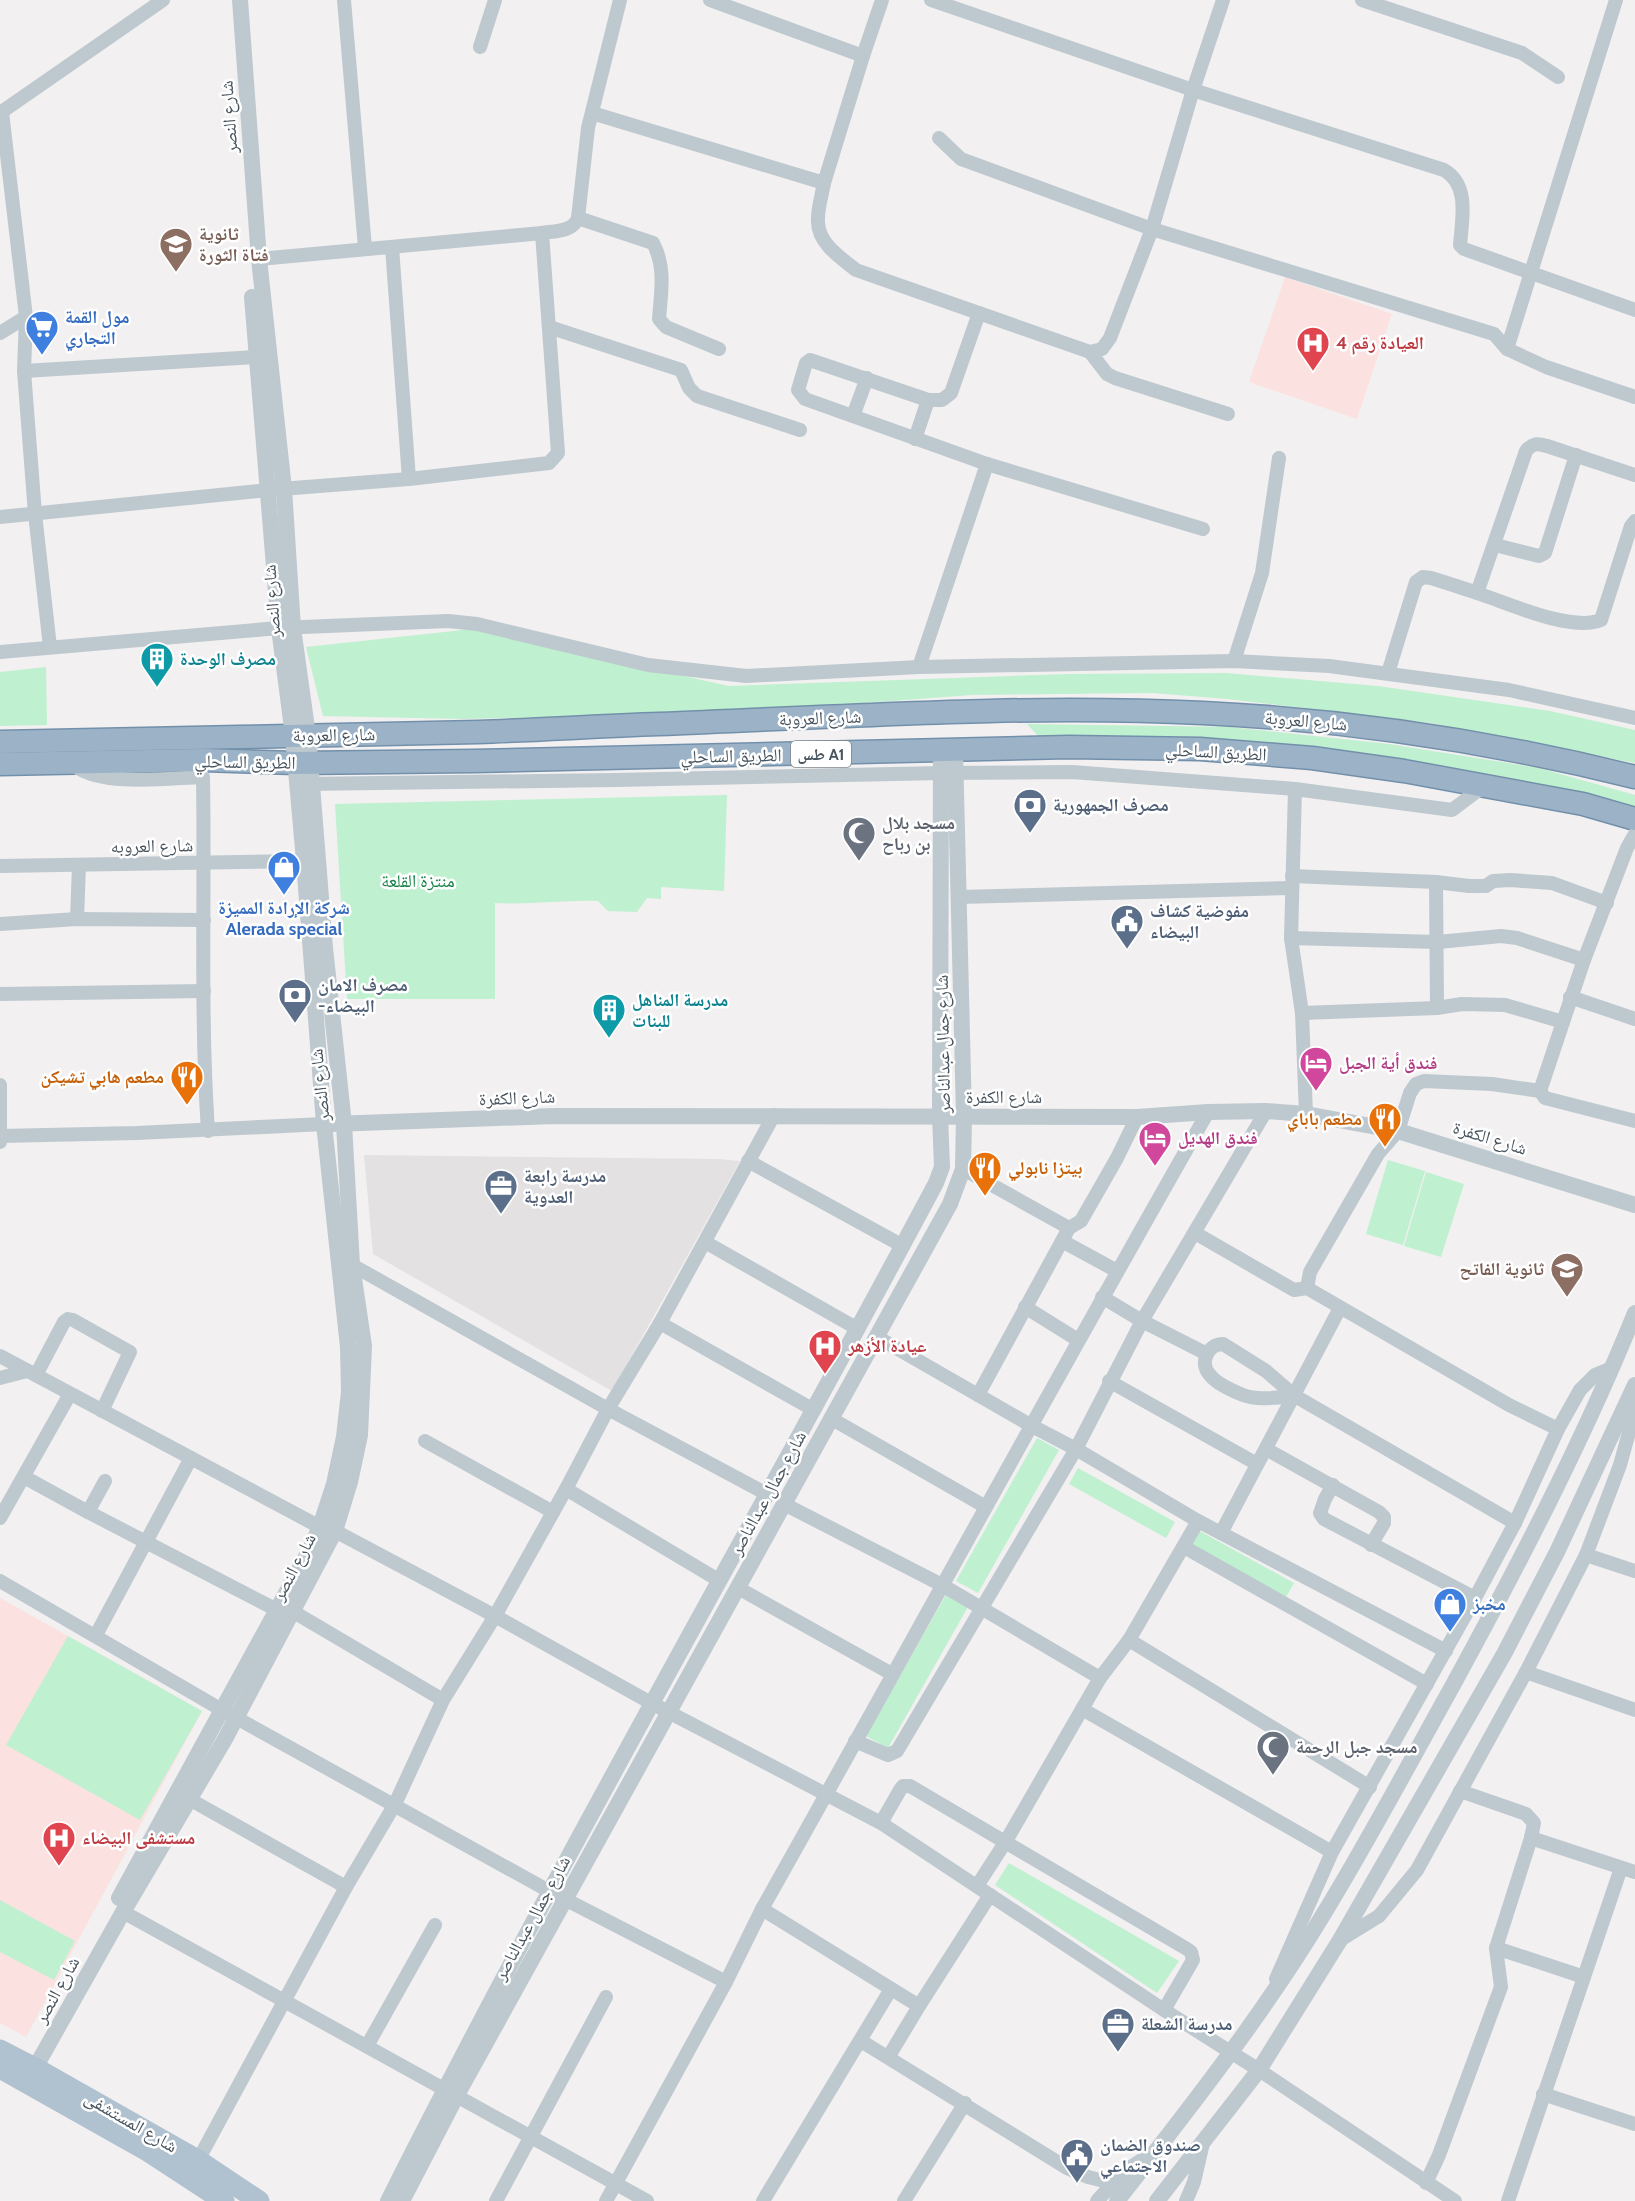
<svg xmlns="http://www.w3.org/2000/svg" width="1635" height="2201" font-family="Cabin,'Noto Naskh Arabic',sans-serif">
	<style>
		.education { fill: #e3e1e2 }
		.medical { fill: #fbe2e1 }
		.green { fill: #bff0cf }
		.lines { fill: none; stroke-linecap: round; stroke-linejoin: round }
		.trunk-casing { stroke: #7390ab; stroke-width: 25 }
		.minor { stroke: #bec8cf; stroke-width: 14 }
		.tertiary { stroke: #bec8cf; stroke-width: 16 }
		.primary { stroke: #b0c1cf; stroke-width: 21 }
		.trunk { stroke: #9cb3c7; stroke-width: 22 }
		.labels { text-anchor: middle; stroke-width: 5; stroke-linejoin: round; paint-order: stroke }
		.shield { fill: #fff; stroke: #7f878e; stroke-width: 1.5 }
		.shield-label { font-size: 16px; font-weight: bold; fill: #48545e }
		.street-label { font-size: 18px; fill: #48545e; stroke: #fff }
		.education-label { font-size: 18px; font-weight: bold; fill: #785e54; stroke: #fff; text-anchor: start }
		.shop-label { font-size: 18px; font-weight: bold; fill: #366cbe; stroke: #fff; text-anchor: start }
		.health-label { font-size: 18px; font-weight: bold; fill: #be3a42; stroke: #fff; text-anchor: start }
		.culture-label { font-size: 18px; font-weight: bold; fill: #0d838f; stroke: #fff; text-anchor: start }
		.service-label { font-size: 18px; font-weight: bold; fill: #4e5e75; stroke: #fff; text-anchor: start }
		.worship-label { font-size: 18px; font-weight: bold; fill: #5b616d; stroke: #fff; text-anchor: start }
		.park-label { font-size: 18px; fill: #178147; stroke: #fff }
		.hotel-label { font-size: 18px; font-weight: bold; fill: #b23c85; stroke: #fff; text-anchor: start }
		.food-label { font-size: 18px; font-weight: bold; fill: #c56008; stroke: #fff; text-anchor: end }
	</style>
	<rect width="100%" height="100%" fill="#f2f0f0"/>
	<path class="education" d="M364 1155 718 1159 740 1161 612 1391 373 1254Z"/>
	<g class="medical">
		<path d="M1285 277 1392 314 1357 419 1249 382Z"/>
		<path d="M0 1598 202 1711 26 2037 0 2023Z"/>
	</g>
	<g class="green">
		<path d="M472 629 729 686 1069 674 1226 673 1378 686 1550 711 1635 730V763L1430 723 1227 699 1152 693 972 695 728 713 462 719 323 716 306 647Z"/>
		<path d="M46 667 47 725 0 726V672Z"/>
		<path d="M1027 724 1230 727 1389 744 1539 768 1635 795V814L1438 771 1040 738Z"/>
		<path d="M727 795 724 891 661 887V899L647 898 637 912 608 911 598 901C564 900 530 905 495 903V999H347L335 804Z"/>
		<path d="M1388 1160 1425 1171 1403 1245 1366 1234Z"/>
		<path d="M1426 1172 1464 1184 1441 1257 1404 1246Z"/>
		<path d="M1037 1438 1059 1450 978 1593 956 1581Z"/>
		<path d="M1078 1468 1175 1522 1166 1538 1069 1484Z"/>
		<path d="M1196 1529 1294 1583 1285 1599 1188 1545Z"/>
		<path d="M947 1593 969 1605 888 1748 866 1736Z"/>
		<path d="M68 1636 202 1711 140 1820 6 1745Z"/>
		<path d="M1009 1863 1179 1961 1157 1993 995 1885Z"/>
		<path d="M0 1900 75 1941 54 1980 0 1952Z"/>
	</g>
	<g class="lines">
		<g class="trunk-casing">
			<g id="trunk">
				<path d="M0 742C159 738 319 736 478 732 539 730 599 726 659 724 840 717 1023 704 1203 713 1349 720 1494 742 1635 777"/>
				<path d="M0 764 203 760 296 763 474 761 1069 747 1200 749 1312 758 1404 771 1583 804 1635 819"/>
			</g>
		</g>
		<g class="minor">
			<path d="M344 0 365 248"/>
			<path d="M710 0 863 56 882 0"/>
			<path d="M931 0 1193 90 1223 0"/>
			<path d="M1362 0 1522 53 1558 77"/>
			<path d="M480 47 495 0"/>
			<path d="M2 112 26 317 24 371 35 514 50 647"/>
			<path d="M0 113 163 0"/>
			<path d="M592 113 824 183 863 56"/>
			<path d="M939 138 961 159 1152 229 1494 334 1507 349 1546 367 1635 397"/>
			<path d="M824 183C822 195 817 210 818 222 818 243 841 258 856 270L1090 352 1102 349 1110 338 1152 229 1193 90 1444 170C1470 185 1462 219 1460 245L1464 249 1635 310"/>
			<path d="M578 218 653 243C666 267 661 293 659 319L666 327 719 349"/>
			<path d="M542 233C554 231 573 232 578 218L588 128 620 0"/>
			<path d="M392 247 409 479"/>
			<path d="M549 327 681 370 689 388 697 396 800 430"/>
			<path d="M0 333 26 317"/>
			<path d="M1507 349 1616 0"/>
			<path d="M1090 352 1107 374 1115 378 1228 414"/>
			<path d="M24 371 257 357"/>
			<path d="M928 400 810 360 806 363 798 390 805 399 987 464 1203 529"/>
			<path d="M853 416 867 378"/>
			<path d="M915 439 928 400H942L951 393 979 313"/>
			<path d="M0 517 268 490 409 479 549 463 558 453 542 233 259 259"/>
			<path d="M1495 545 1539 556 1545 553 1576 455"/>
			<path d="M1477 593 1526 451C1533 443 1537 443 1547 446L1635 475"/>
			<path d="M0 652 279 628 448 621 477 624 648 665 746 676 919 667 1234 661 1329 666 1509 690 1635 718"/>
			<path d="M1234 661 1262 573 1279 458"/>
			<path d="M919 667 987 464"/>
			<path d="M1388 673 1416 582 1423 577 1431 578C1447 583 1463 588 1480 594 1510 604 1571 632 1601 620L1631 526 1635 521"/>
			<path d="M75 766C104 787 168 778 203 777 205 895 200 1013 208 1131"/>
			<path d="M303 784 616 780 941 773 1072 772 1295 789 1452 810 1484 786"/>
			<path d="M1295 789 1291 938 1302 1013 1306 1114"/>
			<path d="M0 866 304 861"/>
			<path d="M1292 876 1436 882 1469 886H1486L1493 881 1510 880 1552 883 1607 903"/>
			<path d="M1436 882 1437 1008"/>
			<path d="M959 897 1291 888"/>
			<path d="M77 919 79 865"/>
			<path d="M0 924 77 919 204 920"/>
			<path d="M1291 938 1438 942 1501 936 1517 938 1584 960"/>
			<path d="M0 994 204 991"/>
			<path d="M1570 997 1635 1019"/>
			<path d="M1302 1013 1437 1008 1462 1004 1505 1005 1563 1022 1584 960 1627 848 1635 834"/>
			<path d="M0 1085V1142"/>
			<path d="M1540 1091 1563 1022"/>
			<path d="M0 1136 137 1133 324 1124"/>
			<path d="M748 1161 903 1246"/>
			<path d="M963 1169 1069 1228"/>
			<path d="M1195 1233 1294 1290 1307 1288 1509 1405 1558 1429"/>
			<path d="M1062 1241 1117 1271"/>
			<path d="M705 1242 858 1329"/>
			<path d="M352 1265 608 1409 767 1494"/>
			<path d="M1307 1288 1310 1272 1378 1154 1398 1131 1410 1093 1416 1084 1424 1081 1492 1084 1540 1091 1545 1098 1635 1121"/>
			<path d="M1102 1297 1142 1321 1207 1354"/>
			<path d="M1025 1307 1078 1340"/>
			<path d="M660 1323 814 1410"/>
			<path d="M877 1337 1032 1426 1076 1449 1198 1521 1446 1651"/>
			<path d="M0 1356 320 1527 335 1531 495 1616 653 1704 881 1823 1164 2010 1259 2070 1455 2201"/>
			<path d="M36 1375 64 1322 68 1319 73 1320 130 1352 102 1411"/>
			<path d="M0 1378 27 1371"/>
			<path d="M1109 1381 1257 1464"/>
			<path d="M978 1395 1069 1228 1081 1221 1117 1158 1137 1117"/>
			<path d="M1295 1396C1278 1397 1259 1401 1243 1395 1233 1391 1216 1383 1210 1375 1199 1364 1207 1344 1223 1344L1266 1371 1295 1396 1515 1523"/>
			<path d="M832 1419 986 1507"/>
			<path d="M425 1441 553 1512"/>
			<path d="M1266 1449 1379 1512 1384 1517V1523L1371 1545"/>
			<path d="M24 1477 88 1512"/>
			<path d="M105 1481 88 1512 277 1610"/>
			<path d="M1333 1485 1325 1499 1320 1513 1324 1519 1475 1598"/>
			<path d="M566 1489 720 1581"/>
			<path d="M784 1504 942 1585 1100 1678"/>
			<path d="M0 1518 70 1394"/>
			<path d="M1221 1533 1340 1308"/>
			<path d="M1184 1547 1427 1684"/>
			<path d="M1586 1555 1635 1571"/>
			<path d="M0 1581 222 1710 549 1891 726 1982"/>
			<path d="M738 1588 892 1674"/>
			<path d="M292 1611 443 1700"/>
			<path d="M96 1635 191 1458"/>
			<path d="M1129 1640 1370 1787"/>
			<path d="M1526 1672 1635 1710"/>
			<path d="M1082 1709 1332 1852"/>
			<path d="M855 1741 888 1755 897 1751 1076 1449 1142 1321 1266 1111"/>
			<path d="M1460 1791 1526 1814 1534 1823 1531 1838 1635 1872"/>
			<path d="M189 1799 346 1887"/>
			<path d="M881 1823 900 1790 903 1786H910L1187 1949 1191 1952 1193 1960 1164 2010"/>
			<path d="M977 1886 1006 1841 1100 1678 1129 1640 1198 1521"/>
			<path d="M762 1909 919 2006 889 2056"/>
			<path d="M123 1912 647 2201"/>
			<path d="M1340 1940 1379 1916 1417 1870 1526 1672 1586 1555 1620 1465 1634 1414 1627 1404"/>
			<path d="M1496 1948 1584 1977"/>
			<path d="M1276 1979 1332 1852 1475 1598 1515 1523 1558 1429 1580 1390 1595 1375 1612 1368"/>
			<path d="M919 2006 990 1895"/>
			<path d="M861 2041 1067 2168 1088 2177 1112 2183"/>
			<path d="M367 2046 435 1925"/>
			<path d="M1543 2094 1635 2124"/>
			<path d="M195 2166 346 1887 395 1804 443 1700 495 1616 566 1489 608 1409 660 1323 774 1115"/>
			<path d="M1426 2183 1439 2155 1501 1987 1496 1948 1531 1838"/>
			<path d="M496 2201 606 1997"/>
			<path d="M606 2201 726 1982 762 1909C911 1644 1057 1376 1208 1112"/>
			<path d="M763 2201 891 1989"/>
			<path d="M904 2201 965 2103"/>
			<path d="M1097 2201 1123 2172 1152 2153"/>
			<path d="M1186 2201 1194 2182 1203 2143"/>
			<path d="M1508 2201 1621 1868"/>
		</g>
		<g class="tertiary">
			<path d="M333 1124 554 1116 1137 1117 1208 1112 1266 1111 1306 1114 1398 1131 1635 1205"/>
			<path d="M119 1898 308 1553 320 1527 334 1484 344 1437 349 1392 348 1347 324 1124 304 861 293 736 279 628 252 297"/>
			<path d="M36 2078 35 2068 123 1912 225 1739 335 1531 350 1482 360 1435 364 1346 352 1265 344 1124 325 948 308 735 293 628 284 489 259 259 240 0"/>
			<path d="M388 2201C561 1857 755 1523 936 1183L942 1167 940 1116 941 752"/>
			<path d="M402 2201 457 2095 950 1204 963 1169 964 1116 955 751"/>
			<path d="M1117 2201C1189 2109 1262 2016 1323 1915 1369 1840 1410 1762 1453 1685 1519 1564 1583 1441 1635 1313"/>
			<path d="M1157 2201 1259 2070 1340 1940 1504 1654 1557 1552 1635 1385"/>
		</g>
		<g class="primary">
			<path d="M0 2050 35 2068 199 2161 259 2201"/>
			<path d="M0 2068 146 2150 224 2201"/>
		</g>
		<use href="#trunk" class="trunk"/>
	</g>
	<defs>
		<g id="school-pin" transform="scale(1.725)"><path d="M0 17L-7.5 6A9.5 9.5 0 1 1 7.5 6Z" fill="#8d6e63" stroke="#fff"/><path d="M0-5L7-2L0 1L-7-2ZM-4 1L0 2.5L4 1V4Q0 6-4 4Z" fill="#fff"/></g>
		<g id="supermarket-pin" transform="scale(1.725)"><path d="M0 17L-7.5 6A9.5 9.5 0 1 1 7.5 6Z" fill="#3f7fe0" stroke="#fff"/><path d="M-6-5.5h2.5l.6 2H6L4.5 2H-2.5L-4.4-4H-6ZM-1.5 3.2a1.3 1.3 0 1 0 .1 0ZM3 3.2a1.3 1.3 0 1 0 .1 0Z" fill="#fff"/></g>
		<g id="hospital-pin" transform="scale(1.725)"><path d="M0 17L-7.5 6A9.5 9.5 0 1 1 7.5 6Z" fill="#e0444e" stroke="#fff"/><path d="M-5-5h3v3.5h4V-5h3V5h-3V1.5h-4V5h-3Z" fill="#fff"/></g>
		<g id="building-pin" transform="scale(1.725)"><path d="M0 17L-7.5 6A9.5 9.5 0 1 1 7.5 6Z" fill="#0f9aa8" stroke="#fff"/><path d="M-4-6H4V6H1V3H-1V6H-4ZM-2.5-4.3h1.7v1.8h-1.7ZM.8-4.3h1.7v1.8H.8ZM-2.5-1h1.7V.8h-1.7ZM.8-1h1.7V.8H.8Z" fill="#fff"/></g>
		<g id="bank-pin" transform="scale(1.725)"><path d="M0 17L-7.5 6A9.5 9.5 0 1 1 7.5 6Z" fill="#5c6f8a" stroke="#fff"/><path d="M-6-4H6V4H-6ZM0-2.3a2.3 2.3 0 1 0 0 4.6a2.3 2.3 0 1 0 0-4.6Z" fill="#fff"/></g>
		<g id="mosque-pin" transform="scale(1.725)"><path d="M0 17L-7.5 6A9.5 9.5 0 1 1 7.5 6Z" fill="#6b7280" stroke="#fff"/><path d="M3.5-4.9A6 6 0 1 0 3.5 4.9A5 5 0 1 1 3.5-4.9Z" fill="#fff"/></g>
		<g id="shop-pin" transform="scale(1.725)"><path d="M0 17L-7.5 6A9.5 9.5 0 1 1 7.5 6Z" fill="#3f7fe0" stroke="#fff"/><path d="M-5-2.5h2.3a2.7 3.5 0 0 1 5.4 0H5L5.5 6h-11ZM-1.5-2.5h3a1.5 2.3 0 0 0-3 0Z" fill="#fff"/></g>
		<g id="civic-pin" transform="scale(1.725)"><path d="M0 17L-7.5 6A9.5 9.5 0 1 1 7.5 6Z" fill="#5c6f8a" stroke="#fff"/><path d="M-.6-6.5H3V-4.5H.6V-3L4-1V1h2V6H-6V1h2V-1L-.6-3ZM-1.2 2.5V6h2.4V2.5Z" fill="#fff"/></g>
		<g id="hotel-pin" transform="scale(1.725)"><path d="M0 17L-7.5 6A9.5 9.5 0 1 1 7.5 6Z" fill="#d1479c" stroke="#fff"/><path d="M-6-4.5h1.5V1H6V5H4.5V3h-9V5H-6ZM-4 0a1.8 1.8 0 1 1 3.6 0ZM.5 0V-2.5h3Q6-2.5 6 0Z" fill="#fff"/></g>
		<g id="restaurant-pin" transform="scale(1.725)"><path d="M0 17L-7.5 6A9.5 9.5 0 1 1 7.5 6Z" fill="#e8710a" stroke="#fff"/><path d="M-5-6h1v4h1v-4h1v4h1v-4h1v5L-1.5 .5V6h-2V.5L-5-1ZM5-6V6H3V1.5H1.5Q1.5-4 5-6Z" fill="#fff"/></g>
		<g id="office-pin" transform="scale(1.725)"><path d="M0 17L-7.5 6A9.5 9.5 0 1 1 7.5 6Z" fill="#5c6f8a" stroke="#fff"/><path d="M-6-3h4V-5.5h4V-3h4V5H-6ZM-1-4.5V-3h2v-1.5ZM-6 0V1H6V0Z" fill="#fff"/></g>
	</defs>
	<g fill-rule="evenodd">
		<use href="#school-pin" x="176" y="244"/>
		<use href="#supermarket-pin" x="42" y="327"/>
		<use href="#hospital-pin" x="1313" y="343"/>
		<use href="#building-pin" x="157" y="659"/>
		<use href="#bank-pin" x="1030" y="805"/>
		<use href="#mosque-pin" x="859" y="833"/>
		<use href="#shop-pin" x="284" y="867"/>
		<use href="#civic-pin" x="1127" y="921"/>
		<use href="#bank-pin" x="295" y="995"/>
		<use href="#building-pin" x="609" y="1010"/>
		<use href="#hotel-pin" x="1316" y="1063"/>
		<use href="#restaurant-pin" x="187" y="1077"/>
		<use href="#restaurant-pin" x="1385" y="1119"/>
		<use href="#hotel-pin" x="1155" y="1138"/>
		<use href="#restaurant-pin" x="985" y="1168"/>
		<use href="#office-pin" x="501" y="1186"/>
		<use href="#school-pin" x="1567" y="1269"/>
		<use href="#hospital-pin" x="825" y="1346"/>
		<use href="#shop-pin" x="1450" y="1604"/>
		<use href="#mosque-pin" x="1273" y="1747"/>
		<use href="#hospital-pin" x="59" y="1838"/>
		<use href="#office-pin" x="1118" y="2024"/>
		<use href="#civic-pin" x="1077" y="2155"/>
	</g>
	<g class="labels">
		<rect class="shield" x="791" y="741" width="60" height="26" rx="4.5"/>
		<g class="shield-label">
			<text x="821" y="760">طس A1</text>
		</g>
		<g class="street-label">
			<text transform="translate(229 117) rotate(-94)" y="6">شارع النصر</text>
			<text transform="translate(272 601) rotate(-94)" y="6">شارع النصر</text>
			<text transform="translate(820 718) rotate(-2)" y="6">شارع العروبة</text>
			<text transform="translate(1306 721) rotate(5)" y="6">شارع العروبة</text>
			<text transform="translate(334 735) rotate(-1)" y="6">شارع العروبة</text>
			<text transform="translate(1216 752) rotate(3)" y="6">الطريق الساحلي</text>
			<text transform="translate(731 756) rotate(-1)" y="6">الطريق الساحلي</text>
			<text transform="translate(245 762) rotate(1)" y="6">الطريق الساحلي</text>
			<text transform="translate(152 846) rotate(-1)" y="6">شارع العروبه</text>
			<text transform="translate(943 1044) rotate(-91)" y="6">شارع جمال عبدالناصر</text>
			<text transform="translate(320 1085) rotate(-96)" y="6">شارع النصر</text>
			<text x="1004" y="1103">شارع الكفرة</text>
			<text transform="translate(517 1098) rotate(-2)" y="6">شارع الكفرة</text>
			<text transform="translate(1490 1138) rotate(17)" y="6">شارع الكفرة</text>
			<text transform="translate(768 1493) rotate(-61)" y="6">شارع جمال عبدالناصر</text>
			<text transform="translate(294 1567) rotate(-62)" y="6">شارع النصر</text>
			<text transform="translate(532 1918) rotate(-61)" y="6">شارع جمال عبدالناصر</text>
			<text transform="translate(57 1990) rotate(-61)" y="6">شارع النصر</text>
			<text transform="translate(131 2122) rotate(30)" y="6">شارع المستشفى</text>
		</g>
		<g class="education-label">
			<text x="199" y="240">ثانوية<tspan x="199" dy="21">فتاة الثورة</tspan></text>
			<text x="1544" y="1275" text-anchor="end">ثانوية الفاتح</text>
		</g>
		<g class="shop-label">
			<text x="65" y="323">مول القمة<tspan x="65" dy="21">التجاري</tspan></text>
			<text x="284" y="914" text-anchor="middle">شركة الإرادة المميزة<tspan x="284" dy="21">Alerada special</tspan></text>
			<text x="1473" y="1610">مخبز</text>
		</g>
		<g class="health-label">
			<text x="1336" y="349">العيادة رقم 4</text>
			<text x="848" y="1352">عيادة الأزهر</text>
			<text x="82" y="1844">مستشفى البيضاء</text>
		</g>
		<g class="culture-label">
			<text x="180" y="665">مصرف الوحدة</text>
			<text x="632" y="1006">مدرسة المناهل<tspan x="632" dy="21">للبنات</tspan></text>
		</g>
		<g class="service-label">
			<text x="1053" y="811">مصرف الجمهورية</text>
			<text x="1150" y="917">مفوضية كشاف<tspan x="1150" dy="21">البيضاء</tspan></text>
			<text x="318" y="991">مصرف الامان<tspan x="318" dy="21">-البيضاء</tspan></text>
			<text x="524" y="1182">مدرسة رابعة<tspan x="524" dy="21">العدوية</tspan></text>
			<text x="1141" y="2030">مدرسة الشعلة</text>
			<text x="1100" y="2151">صندوق الضمان<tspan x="1100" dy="21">الاجتماعي</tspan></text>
		</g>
		<g class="worship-label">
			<text x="882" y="829">مسجد بلال<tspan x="882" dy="21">بن رباح</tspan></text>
			<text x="1296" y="1753">مسجد جبل الرحمة</text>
		</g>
		<g class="park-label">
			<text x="418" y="887">منتزة القلعة</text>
		</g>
		<g class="hotel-label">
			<text x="1339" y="1069">فندق أية الجبل</text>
			<text x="1178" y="1144">فندق الهديل</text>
		</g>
		<g class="food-label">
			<text x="164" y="1083">مطعم هابي تشيكن</text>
			<text x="1362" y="1125">مطعم باباي</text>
			<text x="1008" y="1174" text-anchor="start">بيتزا نابولي</text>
		</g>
	</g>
</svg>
